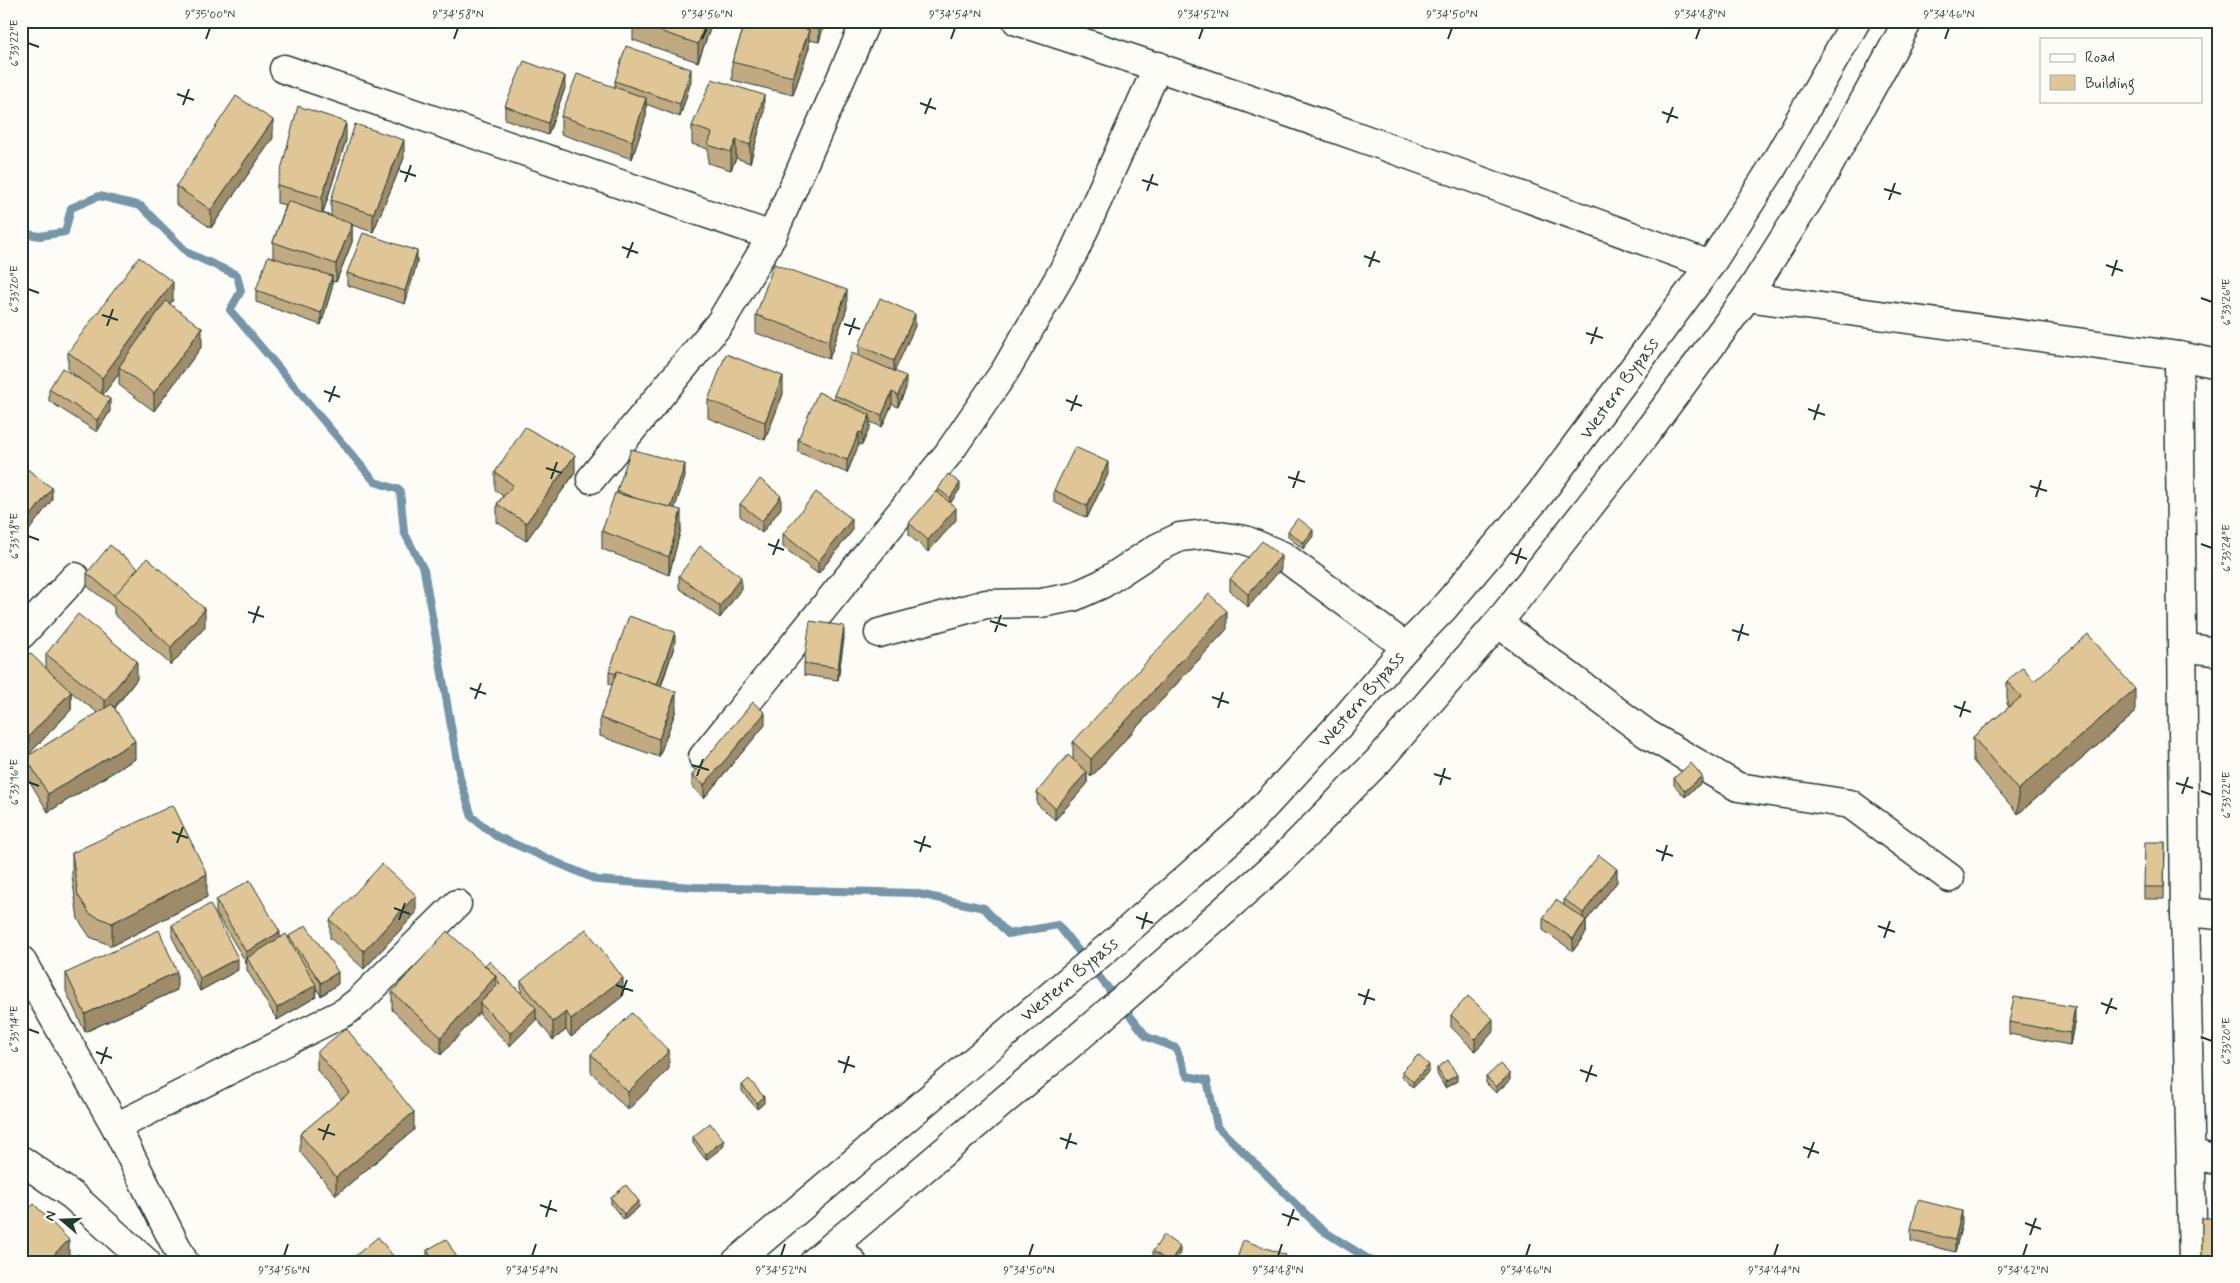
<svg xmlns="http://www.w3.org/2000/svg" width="2240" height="1283" font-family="Mynerve,sans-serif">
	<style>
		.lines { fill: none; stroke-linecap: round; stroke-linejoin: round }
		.stream { stroke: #7495a8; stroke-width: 8 }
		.minor-casing { stroke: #1f3d34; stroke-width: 31 }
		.major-casing { stroke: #1f3d34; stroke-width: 31 }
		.minor { stroke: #fdfcf7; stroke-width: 28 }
		.major { stroke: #fdfcf7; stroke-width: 28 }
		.wall { fill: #c1aa81; stroke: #1f3d34 }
		.shaded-wall { fill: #9d8b69; stroke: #1f3d34 }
		.building { fill: #e0c696; stroke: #1f3d34 }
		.ticks { fill: none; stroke: #1f3d34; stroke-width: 2 }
		.labels { text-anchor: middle; stroke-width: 4; stroke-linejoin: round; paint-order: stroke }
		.street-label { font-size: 18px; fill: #1f3d34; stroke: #fdfcf7 }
		.neatline { fill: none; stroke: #1f3d34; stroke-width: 2 }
		.ticks-label { font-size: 12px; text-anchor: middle; fill: #1f3d34 }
	</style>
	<rect width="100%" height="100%" fill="#fdfcf7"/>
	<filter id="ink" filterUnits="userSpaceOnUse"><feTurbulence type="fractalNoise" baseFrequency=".02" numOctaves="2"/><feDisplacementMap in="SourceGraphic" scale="10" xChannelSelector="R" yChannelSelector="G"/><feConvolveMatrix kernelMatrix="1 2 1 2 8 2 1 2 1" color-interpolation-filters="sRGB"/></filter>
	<g filter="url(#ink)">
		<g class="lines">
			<path class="stream" d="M21 233 40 236 65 232 71 208 99 196 141 206 188 253 237 275 241 291 230 310 375 482 400 490 404 532 424 570 460 778 472 817 496 836 597 880 694 887 914 893 984 908 1008 934 1058 925 1147 1037 1176 1048 1187 1076 1207 1080 1217 1126 1322 1230 1373 1262"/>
			<g class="minor-casing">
				<g id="minor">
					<path d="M1017 21C1251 96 1480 180 1710 265"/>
					<path d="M284 69 772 236"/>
					<path d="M1747 297 2179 356 2219 364"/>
					<path d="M2179 356 2185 912 2193 1262"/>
					<path d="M591 479 720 323 772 236 866 21"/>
					<path d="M1498 623 1647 734 1738 787 1850 804 1950 878"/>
					<path d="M879 633 986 604 1041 603 1073 597 1102 584 1157 548 1180 537 1207 534 1245 540 1283 556 1406 647"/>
					<path d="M21 635 75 577"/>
					<path d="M2182 647 2219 652"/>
					<path d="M703 757 948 454 1005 371 1074 252 1158 66"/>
					<path d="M2185 912 2219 915"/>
					<path d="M21 960 116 1127 184 1262"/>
					<path d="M116 1127 345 1012 359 1001 457 904"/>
					<path d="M2191 1153 2219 1161"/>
					<path d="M21 1160 73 1196 146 1262"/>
					<path d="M835 1244 852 1262"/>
				</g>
			</g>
			<g class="major-casing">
				<g id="major">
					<path d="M736 1262 1113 943 1247 825 1342 722 1406 647 1443 609 1540 494 1710 265 1771 170 1856 21"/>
					<path d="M814 1262 1099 1020 1278 863 1379 760 1498 623 1639 443 1747 297 1818 185 1908 21"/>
				</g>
			</g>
			<use href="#minor" class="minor"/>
			<use href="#major" class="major"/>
		</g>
		<g class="wall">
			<path d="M633 21H713L698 62 633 40Z"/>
			<path d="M746 21H825L819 42 809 40V48L793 95 732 80V62Z"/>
			<path d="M615 81H691L680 117 646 104V116L632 159 561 134V116L615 88Z"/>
			<path d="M565 88 548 135 505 119V106Z"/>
			<path d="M764 113 750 163 736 158 731 170 708 163V149L692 144V126Z"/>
			<path d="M273 138 211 228 176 204V186Z"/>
			<path d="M346 140 323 213 331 216V200L404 158 373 232 352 225V242L336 282 332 281V288L321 325 256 302V290L273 257V242L286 205 277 203V185Z"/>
			<path d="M417 263 405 304 347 285V273Z"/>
			<path d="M173 300 170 304 202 346 154 411 119 385V374L103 394 110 411 97 432 49 401V389L80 379 68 370V352Z"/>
			<path d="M847 308 829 359 756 333V315Z"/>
			<path d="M915 326 894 371 906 388 898 407 892 404 882 427 870 422V427L862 445 859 444 847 473 798 452V440L834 399V395L859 356V345Z"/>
			<path d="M783 394 765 440 708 418V400Z"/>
			<path d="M495 472 575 473 526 541 497 522V504L503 496 495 490Z"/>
			<path d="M1108 474 1087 518 1054 502V490Z"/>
			<path d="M685 477 674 508 681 528 669 575 602 549V531L617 493V491Z"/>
			<path d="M938 489H960L950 503 956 520 928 552 909 535V523L938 492Z"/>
			<path d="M740 504 781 508 762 533 740 516Z"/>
			<path d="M852 531 818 574 783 547V534Z"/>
			<path d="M1288 531 1313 536 1303 549 1288 537Z"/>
			<path d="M138 569 205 627 171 665 114 614V607L87 586V573Z"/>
			<path d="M1281 569 1248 607 1230 591V579Z"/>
			<path d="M679 576 741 589 720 618 679 588Z"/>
			<path d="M1227 629 1091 777 1087 773V784L1055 820 1037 804V792L1073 759V742Z"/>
			<path d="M844 638 838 680 804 675V663Z"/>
			<path d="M675 644 661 687 676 710 659 757 600 736V718L613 685 609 684V672Z"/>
			<path d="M46 654 137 679 115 708 135 759 48 812 26 775V757L98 713 71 692V710L29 754 21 747V662L46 669Z"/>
			<path d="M2007 681H2034L2135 713 2018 814 1973 761V737L2009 707 2007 704Z"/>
			<path d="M765 725 704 798 692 787V775Z"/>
			<path d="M1674 778 1702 782 1685 797 1674 785Z"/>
			<path d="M2165 842 2164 899H2144V887Z"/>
			<path d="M72 853 207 897 112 946 90 937 78 919 72 876Z"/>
			<path d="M1617 882 1586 921V933L1573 951 1543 930V918L1564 905V899Z"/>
			<path d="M216 900 280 938 289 939V936L338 984 321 996 316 988V997L277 1020 247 970V964L216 913Z"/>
			<path d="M416 913 364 969 330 938V920Z"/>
			<path d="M172 925 238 970 200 991 172 937Z"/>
			<path d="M485 965 521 993V981L623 996 571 1037 566 1030 553 1040 536 1018V1020L510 1046 480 1015V1012L441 1055 392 1010V992Z"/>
			<path d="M66 973 177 990 85 1032 66 991Z"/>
			<path d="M1451 1015 1493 1032 1475 1051 1451 1027Z"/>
			<path d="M2075 1019 2070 1045 2009 1034V1022Z"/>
			<path d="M317 1052 414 1130 336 1195 300 1152V1134L342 1100 317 1070Z"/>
			<path d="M591 1054 669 1069 628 1110 591 1072Z"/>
			<path d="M1437 1068 1457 1081 1445 1088 1437 1074Z"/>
			<path d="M1402 1071H1429L1413 1088 1402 1077Z"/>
			<path d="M1486 1077 1510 1080 1496 1093 1486 1083Z"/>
			<path d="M742 1085 764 1103 757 1109 742 1091Z"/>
			<path d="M2219 1103V1147L2211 1145V1133Z"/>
			<path d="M693 1137 724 1146 706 1160 693 1143Z"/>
			<path d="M611 1198 639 1207 624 1220 611 1204Z"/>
			<path d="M2202 1218 2219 1262H2202Z"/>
			<path d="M1962 1223 1955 1252 1911 1241V1229Z"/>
			<path d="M427 1250 459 1262H431L427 1256Z"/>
			<path d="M1153 1251 1180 1253 1174 1262H1160L1153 1257Z"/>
		</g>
		<g class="shaded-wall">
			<path d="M706 21H713L698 62V44Z"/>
			<path d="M820 21H825L819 42V24Z"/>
			<path d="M809 30V48L793 95V77Z"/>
			<path d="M691 69V81L680 117V104Z"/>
			<path d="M565 76V88L548 135V123Z"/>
			<path d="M764 95V113L750 163V145Z"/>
			<path d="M646 98V116L632 159V141Z"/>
			<path d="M273 120V138L211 228V210Z"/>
			<path d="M346 122V140L322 215V197Z"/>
			<path d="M404 140V158L373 232V214Z"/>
			<path d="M736 140V158L731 170V152Z"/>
			<path d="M352 224V242L336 282V264Z"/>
			<path d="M417 251V263L405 304V291Z"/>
			<path d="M332 276V288L321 325V313Z"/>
			<path d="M173 282V300L122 369 119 367V374L102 396V378Z"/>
			<path d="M847 290V308L829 359V341Z"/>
			<path d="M915 314V326L894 373V361Z"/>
			<path d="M202 328V346L154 411V393Z"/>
			<path d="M783 376V394L765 440V422Z"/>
			<path d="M906 376V388L898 407V395Z"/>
			<path d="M892 392V404L882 427V415Z"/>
			<path d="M110 399V411L97 432V420Z"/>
			<path d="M870 415V427L862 445V433Z"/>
			<path d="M859 432V444L847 473V460Z"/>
			<path d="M575 455V473L526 541V523Z"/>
			<path d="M1108 462V474L1087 518V506Z"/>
			<path d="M685 464V477L670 523V510Z"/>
			<path d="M960 483V489L950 504V498Z"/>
			<path d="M52 488V500L21 541V529Z"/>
			<path d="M781 496V508L762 533V521Z"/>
			<path d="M956 508V520L928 552V540Z"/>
			<path d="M681 510V528L669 575V557Z"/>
			<path d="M852 519V531L818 574V562Z"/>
			<path d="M1313 530V536L1303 549V543Z"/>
			<path d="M26 553V571L21 574V556Z"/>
			<path d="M1281 556V569L1248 607V594Z"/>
			<path d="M741 577V589L720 618V606Z"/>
			<path d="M205 609V627L171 665V647Z"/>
			<path d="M1227 611V629L1091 777V759Z"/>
			<path d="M844 626V638L838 680V668Z"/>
			<path d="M675 632V644L657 697V685Z"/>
			<path d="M137 661V679L105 719V701Z"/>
			<path d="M2135 689V713L2018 814V790Z"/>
			<path d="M71 692V710L29 754V736Z"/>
			<path d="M676 692V710L659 757V739Z"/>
			<path d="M765 713V725L704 798V785Z"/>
			<path d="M135 741V759L48 812V794Z"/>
			<path d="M1087 772V784L1055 820V808Z"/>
			<path d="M1702 776V782L1685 797V791Z"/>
			<path d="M1617 869V882L1586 921V933L1573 951V939L1583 925V913Z"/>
			<path d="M207 874V897L112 946V923Z"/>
			<path d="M416 895V913L364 969V951Z"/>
			<path d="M280 932V944L247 958 246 964V952Z"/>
			<path d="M238 958V970L200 991V978Z"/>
			<path d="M177 972V990L85 1032V1014Z"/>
			<path d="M338 972V984L321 996V983Z"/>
			<path d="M496 976V994L480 1003V1012L441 1055V1037Z"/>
			<path d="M623 978V996L571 1037V1019Z"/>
			<path d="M316 985V997L277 1020V1008Z"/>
			<path d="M2075 1007V1019L2070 1045V1033Z"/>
			<path d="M536 1008V1020L510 1046V1033Z"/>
			<path d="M566 1012V1030L553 1040V1022Z"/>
			<path d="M1493 1019V1032L1475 1051V1039Z"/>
			<path d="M669 1051V1069L628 1110V1092Z"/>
			<path d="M1429 1065V1071L1413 1088V1082Z"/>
			<path d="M1510 1074V1080L1496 1093V1087Z"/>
			<path d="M1457 1075V1081L1445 1088V1082Z"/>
			<path d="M764 1097V1103L757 1109V1103Z"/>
			<path d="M414 1112V1130L336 1195V1177Z"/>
			<path d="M724 1140V1146L706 1160V1154Z"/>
			<path d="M639 1201V1207L624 1220V1214Z"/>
			<path d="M1962 1211V1223L1955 1252V1240Z"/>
			<path d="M69 1240V1258L65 1262H46Z"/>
			<path d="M1180 1247V1253L1174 1262H1170Z"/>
		</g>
		<g class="building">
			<path d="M633 21H706L698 44 633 22Z"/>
			<path d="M746 21H783L809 30 793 77 732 62Z"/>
			<path d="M808 21H820L819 24Z"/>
			<path d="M626 46 691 69 680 104 615 81Z"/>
			<path d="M524 61 565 76 548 123 505 106Z"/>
			<path d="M577 74 646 98 632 141 561 116Z"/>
			<path d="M712 79 764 95 750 145 736 140 731 152 708 145 712 133 692 126Z"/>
			<path d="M236 96 273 120 211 210 176 186Z"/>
			<path d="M298 106 346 122 322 197 277 185Z"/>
			<path d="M355 124 404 140 373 214 331 200Z"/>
			<path d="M288 201 352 224 336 264 273 242Z"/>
			<path d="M363 233 417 251 405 291 347 273Z"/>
			<path d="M268 256 332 276 321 313 256 290Z"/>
			<path d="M139 257 173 282 102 378 68 352Z"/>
			<path d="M774 264 847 290 829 341 756 315Z"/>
			<path d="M880 298 915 314 894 361 859 345Z"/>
			<path d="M166 301 202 328 154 393 119 367Z"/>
			<path d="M852 353 906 376 898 395 892 392 882 415 834 395Z"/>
			<path d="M726 354 783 376 765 422 708 400Z"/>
			<path d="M62 368 110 399 97 420 49 389Z"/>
			<path d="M818 392 870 415 862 433 859 432 847 460 798 440Z"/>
			<path d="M525 427 575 455 526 523 497 504 513 485 495 472Z"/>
			<path d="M1075 447 1108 462 1087 506 1054 490Z"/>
			<path d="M631 449 685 464 671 508 640 500 617 491Z"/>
			<path d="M21 464 52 488 21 529Z"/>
			<path d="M948 474 960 483 950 498 938 489Z"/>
			<path d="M760 479 781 496 762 521 740 504Z"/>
			<path d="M936 491 956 508 928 540 909 523Z"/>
			<path d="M816 492 852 519 818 562 783 534Z"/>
			<path d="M615 493 681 510 669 557 602 531Z"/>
			<path d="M1298 518 1313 530 1303 543 1288 531Z"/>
			<path d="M1262 541 1281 556 1248 594 1230 579Z"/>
			<path d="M110 545 138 568 115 596 87 573Z"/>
			<path d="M700 546 741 577 720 606 679 576Z"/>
			<path d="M21 548 26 553 21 556Z"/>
			<path d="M147 558 205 609 171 647 114 596Z"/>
			<path d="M1209 594 1227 611 1091 759 1073 742Z"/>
			<path d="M78 614 137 661 105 701 46 654Z"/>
			<path d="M629 616 675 632 657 685 617 671V674L609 672Z"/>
			<path d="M810 621 844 626 838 668 804 663Z"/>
			<path d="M2088 634 2135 689 2018 790 1973 737 2021 697 2007 681 2023 667 2034 681Z"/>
			<path d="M30 653 71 692 29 736 21 729V662Z"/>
			<path d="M617 671 676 692 659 739 600 718Z"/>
			<path d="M753 702 765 713 704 785 692 775Z"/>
			<path d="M112 704 135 741 48 794 26 757Z"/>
			<path d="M1068 755 1087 772 1055 808 1037 792Z"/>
			<path d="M1691 763 1702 776 1685 791 1674 778Z"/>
			<path d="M173 805 207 874 112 923 90 914 78 895 72 853Z"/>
			<path d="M2145 842H2165L2164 887H2144Z"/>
			<path d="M1599 855 1617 869 1583 913 1564 899Z"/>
			<path d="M382 864 416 895 364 951 330 920Z"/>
			<path d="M250 880 280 932 246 952 216 900Z"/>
			<path d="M1556 900 1586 920 1573 939 1543 918Z"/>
			<path d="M210 904 238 958 200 978 172 925Z"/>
			<path d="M306 925 338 972 321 983 289 936Z"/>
			<path d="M586 929 623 978 571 1019 566 1012 553 1022 521 981Z"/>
			<path d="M159 930 177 972 85 1014 66 973Z"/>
			<path d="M447 931 496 976 441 1037 392 992Z"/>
			<path d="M286 934 316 985 277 1008 247 958Z"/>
			<path d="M489 961 536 1008 510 1033 480 1003 500 983 496 980V976L485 965Z"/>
			<path d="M1468 996 1493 1019 1475 1039 1451 1015Z"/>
			<path d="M2014 997 2075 1007 2070 1033 2009 1022Z"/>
			<path d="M632 1013 669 1051 628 1092 591 1054Z"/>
			<path d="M346 1028 414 1112 336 1177 300 1134 350 1092 317 1052Z"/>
			<path d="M1418 1055 1429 1065 1413 1082 1402 1071Z"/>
			<path d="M1448 1060 1457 1075 1445 1082 1437 1068Z"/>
			<path d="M1500 1064 1510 1074 1496 1087 1486 1077Z"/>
			<path d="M749 1079 764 1097 757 1103 742 1085Z"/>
			<path d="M2219 1103V1135L2211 1133Z"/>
			<path d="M710 1123 724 1140 706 1154 693 1137Z"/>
			<path d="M626 1185 639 1201 624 1214 611 1198Z"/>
			<path d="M1918 1200 1962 1211 1955 1240 1911 1229Z"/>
			<path d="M34 1204 69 1240 46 1262H21V1216Z"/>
			<path d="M2202 1218H2219V1262H2217V1260L2202 1261Z"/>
			<path d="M1164 1235 1180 1247 1170 1262H1169L1153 1251Z"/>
			<path d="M378 1237 398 1262H348Z"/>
			<path d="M446 1239 459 1261 458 1262H434L427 1250Z"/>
			<path d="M1243 1240 1286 1255 1283 1262H1236Z"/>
			<path d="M78 1254 90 1262H70Z"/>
		</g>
	</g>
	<path class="ticks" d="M206 39 210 28M454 39 458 28M702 39 707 28M951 39 955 28M1199 39 1203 28M1448 39 1452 28M1696 39 1700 28M1945 39 1949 28M28 43 39 47M177 94 194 100M920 103 936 109M183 105 189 89M1662 112 1678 118M925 114 931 98M1667 123 1673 107M400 171 416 176M1142 180 1158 185M405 182 411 165M1884 189 1901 194M1147 191 1153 174M1889 200 1895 183M622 247 638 253M1364 256 1380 262M627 258 633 242M2106 265 2123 271M1369 267 1375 251M2112 276 2117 260M28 289 39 293M2201 298 2212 302M102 315 118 320M844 324 860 329M107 326 113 309M1586 333 1603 338M849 335 855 318M1591 344 1597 327M324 391 340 397M1066 400 1082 406M329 402 335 386M1808 409 1825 415M1071 411 1077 395M1814 420 1819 404M546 468 562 473M1288 477 1305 482M551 479 557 462M2030 486 2047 491M1293 488 1299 471M2036 497 2041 480M28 536 39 540M768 544 784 550M2201 544 2212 548M1510 553 1527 559M773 555 779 539M1516 564 1521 548M248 612 264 617M990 621 1007 626M253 623 259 606M1732 630 1749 635M995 632 1001 615M1738 641 1743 624M470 688 486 694M1212 697 1229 703M475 699 481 683M1954 706 1971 712M1218 708 1223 692M1960 717 1965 701M692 765 709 770M1434 774 1451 779M697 776 703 759M28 782 39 786M2176 783 2193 788M1440 785 1445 768M2201 791 2212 795M2182 794 2188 777M172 832 188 838M914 841 931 847M177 843 183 827M1656 850 1673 856M920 852 925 836M1662 861 1667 845M394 908 410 914M1136 917 1153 923M399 920 405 903M1878 926 1895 932M1142 929 1147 912M1884 938 1890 921M616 985 633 991M1358 994 1375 1000M621 996 627 980M2101 1003 2117 1009M1364 1005 1369 989M2106 1014 2112 998M28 1029 39 1033M2201 1037 2212 1041M96 1052 112 1058M838 1061 855 1067M101 1064 107 1047M1580 1070 1597 1076M844 1073 849 1056M1586 1082 1592 1065M318 1129 335 1135M1060 1138 1077 1144M323 1140 329 1124M1803 1147 1819 1153M1066 1149 1071 1133M1808 1158 1814 1142M540 1205 557 1211M1282 1214 1299 1220M546 1217 551 1200M2025 1223 2041 1229M1288 1226 1294 1209M2030 1235 2036 1218M284 1256 288 1244M532 1256 536 1244M781 1256 785 1244M1029 1256 1033 1244M1278 1256 1282 1244M1526 1256 1530 1244M1774 1256 1778 1244M2023 1256 2027 1244"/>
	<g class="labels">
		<g class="street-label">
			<text transform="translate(1619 388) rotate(-54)" y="6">Western Bypass</text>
			<text transform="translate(1361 699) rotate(-49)" y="6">Western Bypass</text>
			<text transform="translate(1069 979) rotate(-40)" y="6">Western Bypass</text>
		</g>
	</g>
	<rect width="2240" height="1283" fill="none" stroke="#fdfcf7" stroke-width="55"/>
	<rect x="2040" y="38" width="162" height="65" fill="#fdfcf7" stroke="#a4b0a9"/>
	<rect x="2050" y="54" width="25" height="8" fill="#fdfcf7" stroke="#a4b0a9"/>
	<text x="2085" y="62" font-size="15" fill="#1f3d34">Road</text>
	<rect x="2050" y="75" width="25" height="15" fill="#e0c696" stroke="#a4b0a9"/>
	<text x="2085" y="88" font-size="15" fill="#1f3d34">Building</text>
	<g transform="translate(62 1220) rotate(289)" stroke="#fdfcf7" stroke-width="4" paint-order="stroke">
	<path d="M0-4L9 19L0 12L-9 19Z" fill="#1f3d34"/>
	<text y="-8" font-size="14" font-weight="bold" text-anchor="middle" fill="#1f3d34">N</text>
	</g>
	<rect x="28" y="28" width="2184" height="1228" class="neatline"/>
	<g class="ticks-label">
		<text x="210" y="18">9°35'00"N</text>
		<text x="458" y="18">9°34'58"N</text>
		<text x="707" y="18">9°34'56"N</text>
		<text x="955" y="18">9°34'54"N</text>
		<text x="1203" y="18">9°34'52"N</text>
		<text x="1452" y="18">9°34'50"N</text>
		<text x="1700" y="18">9°34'48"N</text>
		<text x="1949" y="18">9°34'46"N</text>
		<text transform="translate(14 43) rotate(-90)" y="4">6°33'22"E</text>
		<text transform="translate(14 289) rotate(-90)" y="4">6°33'20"E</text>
		<text transform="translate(2226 302) rotate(-90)" y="4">6°33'26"E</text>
		<text transform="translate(14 536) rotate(-90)" y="4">6°33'18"E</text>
		<text transform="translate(2226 548) rotate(-90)" y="4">6°33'24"E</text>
		<text transform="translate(14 782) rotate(-90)" y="4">6°33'16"E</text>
		<text transform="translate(2226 795) rotate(-90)" y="4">6°33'22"E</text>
		<text transform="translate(14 1029) rotate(-90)" y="4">6°33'14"E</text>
		<text transform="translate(2226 1041) rotate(-90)" y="4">6°33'20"E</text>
		<text x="284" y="1274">9°34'56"N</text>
		<text x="532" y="1274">9°34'54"N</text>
		<text x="781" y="1274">9°34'52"N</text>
		<text x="1029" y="1274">9°34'50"N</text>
		<text x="1278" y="1274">9°34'48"N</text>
		<text x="1526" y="1274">9°34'46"N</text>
		<text x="1774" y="1274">9°34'44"N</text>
		<text x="2023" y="1274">9°34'42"N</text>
	</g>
</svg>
